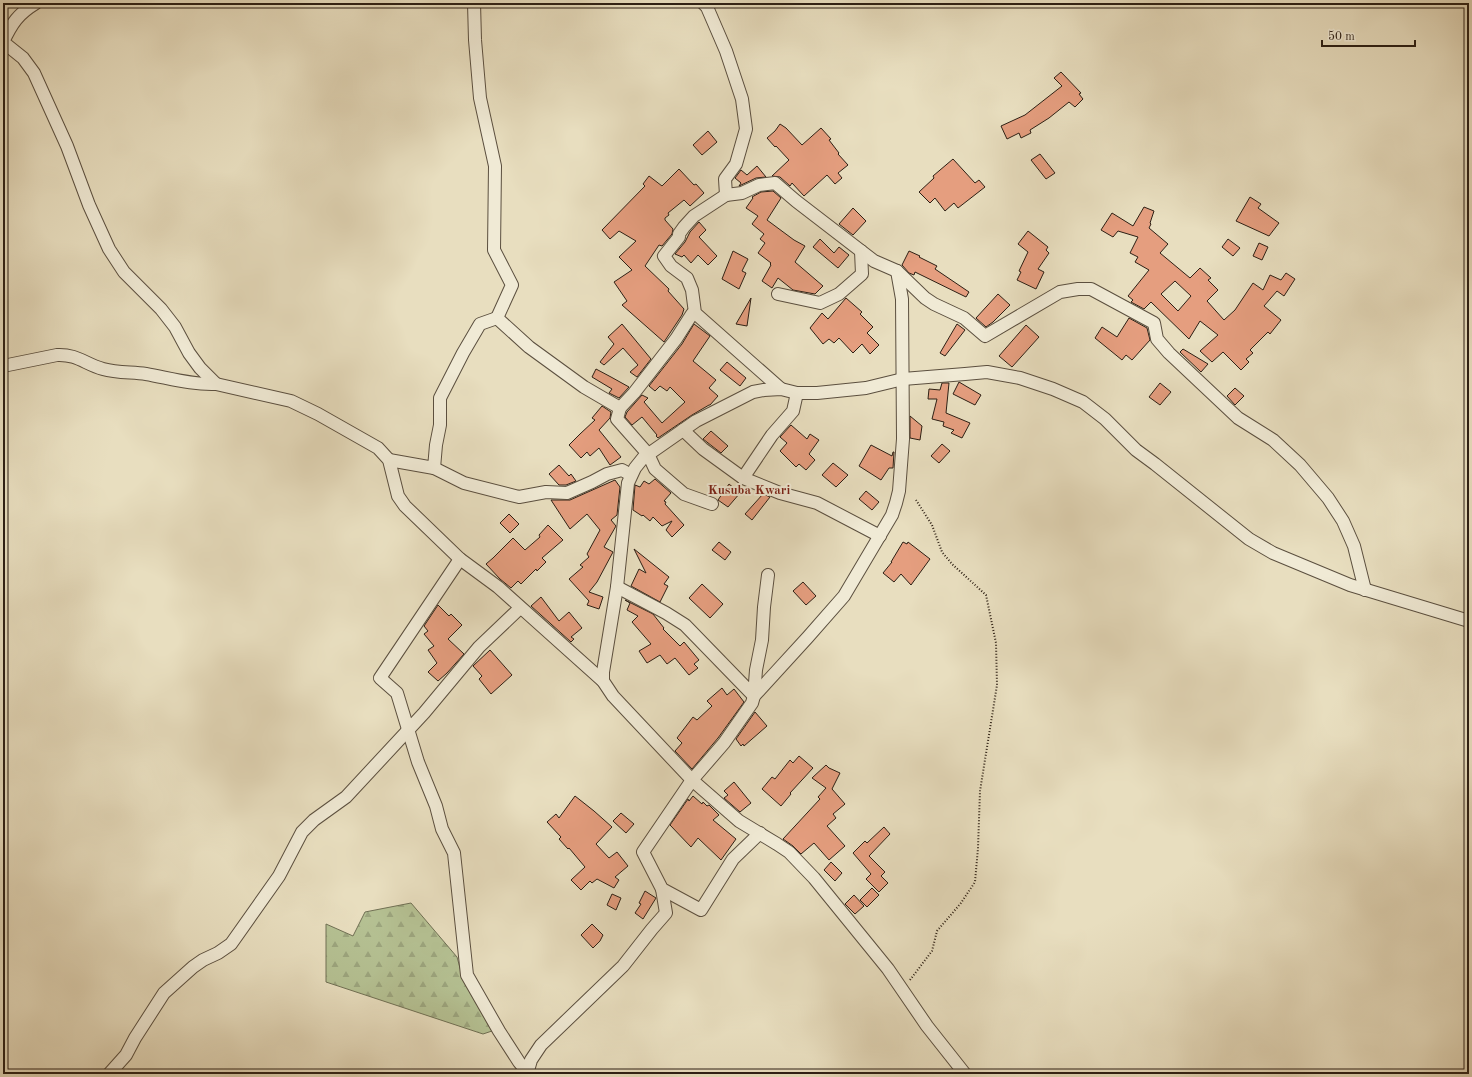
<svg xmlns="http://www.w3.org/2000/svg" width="1472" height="1077" font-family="'Old Standard TT',serif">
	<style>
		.forest { fill: url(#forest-firs); stroke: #707054 }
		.building { fill: #e59e7f; stroke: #2c1f14; fill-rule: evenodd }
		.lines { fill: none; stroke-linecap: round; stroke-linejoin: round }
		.street-casing { stroke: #5b4f3f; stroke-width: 14 }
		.path { stroke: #2c1f14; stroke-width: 2; stroke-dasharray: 1 2; stroke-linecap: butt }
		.street { stroke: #f0ead5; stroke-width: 12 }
		.labels { text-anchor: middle; stroke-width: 4; stroke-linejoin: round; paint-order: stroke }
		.quarter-label { font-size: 13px; font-weight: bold; fill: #7a1f14; stroke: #f0ead5 }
	</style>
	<defs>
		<pattern id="forest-firs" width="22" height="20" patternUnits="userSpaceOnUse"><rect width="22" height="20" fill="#b5c193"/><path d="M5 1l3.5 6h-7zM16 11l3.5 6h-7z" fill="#9ca57e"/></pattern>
	</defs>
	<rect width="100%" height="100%" fill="#e8debf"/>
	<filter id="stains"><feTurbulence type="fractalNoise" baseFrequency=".005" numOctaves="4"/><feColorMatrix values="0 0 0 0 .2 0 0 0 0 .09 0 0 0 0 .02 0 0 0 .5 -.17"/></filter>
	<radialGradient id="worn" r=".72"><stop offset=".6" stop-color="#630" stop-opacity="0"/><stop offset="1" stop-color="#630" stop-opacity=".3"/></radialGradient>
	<path class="forest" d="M411 903 457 957 463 979 495 1030 483 1034 326 982V924L353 936 365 912Z"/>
	<g class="building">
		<path d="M1061 72 1081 93 1079 94 1083 99 1075 107 1069 102 1049 118 1030 130 1031 133 1021 138 1019 133 1007 139 1001 126 1025 115 1062 86 1054 78Z"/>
		<path d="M780 124 786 128 802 145 821 128 831 139 829 140 839 153 838 154 848 165 838 173 842 178 835 184 827 175 804 196 792 183 790 186 780 177 772 176 789 160 776 146 775 147 767 138 775 131Z"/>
		<path d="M708 131 717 142 702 155 693 145Z"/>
		<path d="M1040 154 1055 173 1046 179 1031 160Z"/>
		<path d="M953 159 975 183 979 180 985 187 958 208 954 203 945 211 935 198 930 203 919 192 934 178 933 176Z"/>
		<path d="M757 166 766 177 756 178 739 186 741 183 735 178 741 170 747 175Z"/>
		<path d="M679 169 694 185 696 184 704 193 690 206 684 200 668 213 669 215 665 218V220L673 229 672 234 662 246 659 245 645 266 669 289 668 291 684 309 682 315 664 342 622 305 627 301 614 282 632 270 619 257 636 241 619 231 610 239 602 230 645 186 643 184 649 176 662 186Z"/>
		<path d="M773 191 781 198 767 220 794 240 805 246 795 262 823 286 815 294 793 290 778 278 772 288 762 281 771 265 770 264 771 263 758 253 765 243 760 239 764 234 752 224 758 216 746 208 753 198 752 197 761 192Z"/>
		<path d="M1250 197 1261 204 1258 208 1279 223 1269 236 1236 221Z"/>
		<path d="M1144 207 1154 211 1150 223 1151 224 1149 228 1168 244 1160 253 1190 278 1200 268 1211 278 1208 280 1218 290 1207 301 1224 320 1235 310 1253 283 1263 290 1270 275 1281 280 1286 273 1295 279 1284 296 1277 291 1264 306 1281 320 1270 334 1268 332 1250 350 1253 353 1246 359 1249 362 1241 370 1223 352 1212 362 1200 351 1218 335 1200 321 1189 339 1151 302 1144 309 1131 302 1133 300 1128 296 1149 270 1135 262 1138 257 1130 253 1138 237 1118 231 1113 237 1101 230 1112 213 1133 226ZM1175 281 1191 296 1178 311 1161 294Z"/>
		<path d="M853 208 866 221 853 235 839 224Z"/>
		<path d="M699 222 706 230 699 237 717 256 708 265 698 255 691 263 684 255 682 257 675 254 685 242 690 232Z"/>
		<path d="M1028 231 1048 247 1046 250 1049 253 1038 269 1044 272 1036 289 1017 280 1021 272 1019 271 1028 252 1018 244Z"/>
		<path d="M820 239 834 253 839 247 849 255 838 268 813 247Z"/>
		<path d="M1228 239 1240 248 1233 256 1222 247Z"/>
		<path d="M1259 243 1268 247 1262 260 1253 256Z"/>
		<path d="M733 251 748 259 742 271 746 273 739 289 722 279Z"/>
		<path d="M909 251 920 256 919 257 937 266 935 269 969 292 966 297 915 272 914 275 909 273 902 265Z"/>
		<path d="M998 294 1010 305 993 322 986 327 976 318Z"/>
		<path d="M751 298 747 326 736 324Z"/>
		<path d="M846 298 862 312 860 314 873 327 867 333 879 345 870 354 862 344 853 353 839 338 834 343 829 339 823 344 810 328 822 313 828 319Z"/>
		<path d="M1129 318 1147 328 1150 340 1132 360 1126 355 1122 360 1095 338 1102 327 1117 337Z"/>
		<path d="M622 324 651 359 637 377 630 372 638 365 623 348 604 365 600 362 614 344 608 337Z"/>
		<path d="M694 324 710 336 693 361 716 380 709 388 718 396 710 405H709L692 415 658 438 656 436 657 435 642 417 632 425 625 417 627 412 642 395 648 398 644 402 662 423 685 402 670 387 667 391 660 386 655 391 649 386 682 344Z"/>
		<path d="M957 324 965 330 945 356 940 353Z"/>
		<path d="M1026 325 1039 337 1012 367 999 356Z"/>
		<path d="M1183 349 1208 364 1201 372 1180 352Z"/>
		<path d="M727 362 746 378 740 386 720 370Z"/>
		<path d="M596 369 611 377 629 387 619 398 609 393 612 389 592 377Z"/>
		<path d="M959 382 981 395 975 405 953 394Z"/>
		<path d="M942 383H949L946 413 970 423 962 438 951 433 954 430 943 426 944 422 932 419 937 399H928L929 389 940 390Z"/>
		<path d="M1160 383 1171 392 1160 405 1149 397Z"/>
		<path d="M1235 388 1244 396 1235 405 1227 396Z"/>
		<path d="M602 406 611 412 610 418 599 430 621 457 610 465 599 448 590 456 587 452 581 458 569 445 580 434 595 420 592 418Z"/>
		<path d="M910 416 922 426 920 440 910 438Z"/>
		<path d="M791 425 807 439 810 434 819 440 809 454 815 460 806 470 799 464 796 467 780 451 787 443 780 437Z"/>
		<path d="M711 431 728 446 721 453 703 439Z"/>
		<path d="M942 444 950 451 939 463 931 456Z"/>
		<path d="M871 445 892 456 893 452H894L893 468H889L881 480 859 466Z"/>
		<path d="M833 463 848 475 836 487 822 475Z"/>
		<path d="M559 465 569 476 571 474 576 481 566 485H559L549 474Z"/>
		<path d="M655 479 671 493 664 501 666 502 665 504 684 525 672 537 666 530 672 521 662 526 653 517 650 521 643 515 642 516 633 510 635 485 640 487 644 481 649 484Z"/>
		<path d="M615 480 620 487 617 515 611 520 616 526 604 547 613 552 597 582 589 592 603 597 599 609 587 605 589 601 569 579 583 567 580 565 589 557 587 554 600 530 587 514 570 529 551 500H570Z"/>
		<path d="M729 484 740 493 728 507 718 500Z"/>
		<path d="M866 491 879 502 872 510 859 499Z"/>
		<path d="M763 494 770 497 752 520 745 514Z"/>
		<path d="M509 514 519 524 510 533 500 523Z"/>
		<path d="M548 525 563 540 542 558 546 562 537 571 536 569 521 584 518 581 511 588 500 579 486 564 493 558 513 538 525 550 540 537 539 535Z"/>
		<path d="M719 542 731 552 725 560 712 550Z"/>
		<path d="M903 542 907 544 908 542 930 559 911 585 901 574 894 582 883 573 892 562H891Z"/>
		<path d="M634 549 669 577 664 584 668 586 660 602 631 586 639 569 646 573Z"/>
		<path d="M803 582 816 596 806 605 793 591Z"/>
		<path d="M702 584 723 604 710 618 689 598Z"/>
		<path d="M541 597 559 621 569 612 582 628 571 637 574 639 571 642 531 606Z"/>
		<path d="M625 600 653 614 664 628 663 629 680 646 684 642 699 660 694 664 698 668 689 675 675 658 667 664 660 655 647 663 639 651 651 644 632 622 638 616 627 610 630 603Z"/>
		<path d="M438 605 449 616 451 614 462 625 448 639 464 654 447 673 438 681 428 672 437 663 428 650 434 646 424 634 428 631 424 626Z"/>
		<path d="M490 650 512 675 491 694 479 679 482 676 473 666Z"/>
		<path d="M722 688 727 695 734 689 744 702 718 738 692 769 675 751 682 743 677 738 693 717 697 720 712 706 707 701Z"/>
		<path d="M755 712 767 726 744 746 743 744 741 746 736 739Z"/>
		<path d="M799 756 813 768 790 793 791 794 781 806 762 789 772 777 775 779 790 760 793 763Z"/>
		<path d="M826 765 829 768 840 773 832 789 845 804 833 814 836 818 827 826 845 846 829 860 814 843 801 854 793 846 783 839 820 799 818 797 826 788 812 778Z"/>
		<path d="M734 782 751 803 740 812 724 798 728 795 724 791Z"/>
		<path d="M575 796 594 811 612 827 596 844 609 858 617 852 628 866 615 877 619 880 614 888 597 879 592 883 590 881 581 890 571 880 585 867 569 848 568 849 559 839 561 837 547 822 556 814 559 818Z"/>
		<path d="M693 796 702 804 703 802 707 806 709 805 719 815 713 820 736 839 721 860 698 838 691 847 670 825 688 799 689 801Z"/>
		<path d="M621 813 634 824 626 833 613 821Z"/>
		<path d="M884 827 890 834 869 856 885 872 881 876 888 883 879 892 866 879 871 874 853 853 865 841 867 843Z"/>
		<path d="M831 862 842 873 835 881 824 870Z"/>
		<path d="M872 888 879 895 867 907 860 900Z"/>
		<path d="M645 891 656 898 643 919 635 913 641 904 639 903Z"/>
		<path d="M612 894 621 898 616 910 607 905Z"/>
		<path d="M854 895 864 906 855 914 845 904Z"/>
		<path d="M592 924 603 935 600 941 593 948 581 935Z"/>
	</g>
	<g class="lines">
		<g class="street-casing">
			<g id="street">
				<path d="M36 3C18 14 12 23 3 42L23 58 34 73 67 146 89 205 109 249 124 272 161 309 175 327 189 353 200 368 216 384"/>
				<path d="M474 3 475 40 480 98 495 166 494 250 512 285 497 318 529 347 584 387 620 408"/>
				<path d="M703 3 707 7 726 51 742 99 746 129 736 164 725 179 726 195"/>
				<path d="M778 294 820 303 839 294 862 274 861 251"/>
				<path d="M695 313 692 314 676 339 634 393 620 408 617 419 648 454 655 469 684 494 712 504"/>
				<path d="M3 366 57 355C77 354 85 364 103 369 117 373 132 372 146 374 169 378 192 385 216 384L291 401 318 414 378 448 389 460 398 496 405 506 460 559 498 587 603 681 613 696 692 780 739 821 777 844 789 852 814 878 888 969 927 1026 965 1074"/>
				<path d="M781 389 695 313 692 290 687 278 671 266 664 256 679 237V234L684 227 694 216 726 195 742 193 759 185 775 183 796 201 874 261 897 271 925 298 934 304 964 318 985 336 1060 292 1078 289H1091L1154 323 1157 339 1169 353 1238 418 1273 440 1300 465 1328 498 1343 521 1354 546 1365 590"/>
				<path d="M683 430 703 449 743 478 780 493 817 503 880 536"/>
				<path d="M389 460 434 468 436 445 440 425V398L463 353 480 324 497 318"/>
				<path d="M434 468 464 483 519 497 546 492 567 493 592 482 607 474 622 470 631 475"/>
				<path d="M743 478 772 435 793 411 797 393"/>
				<path d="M460 559 380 678 397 693 418 762 436 806 442 829 454 853 467 975 499 1031 519 1062 529 1074"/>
				<path d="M617 587 666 613 685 625 754 696 756 670 762 640 764 607 768 575"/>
				<path d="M603 681V672L617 587 628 483 635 468 643 458 696 421 753 392 764 390 781 389 797 393H817L866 388 903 379 965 374 987 372 1020 378 1053 389 1083 402 1105 419 1136 450 1155 464 1249 539 1273 553 1350 585 1469 621"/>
				<path d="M760 833 733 859 701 910 662 889 643 852 692 780 724 743 752 703 754 696 808 637 844 596 892 515 896 503 899 491 903 439 902 299 897 271"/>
				<path d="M109 1074 126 1055 135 1038 164 993 193 967 203 960 218 953 231 944 279 876 302 832 314 820 346 797 424 713 479 647 520 608"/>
				<path d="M527 1074 531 1060 541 1045 623 966 652 929 666 913 662 889"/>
			</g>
		</g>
		<path class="path" d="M910 980 932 951 937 931 961 903 975 882 978 848 980 791 997 685 996 643 986 595 952 564 942 552 932 525 916 500"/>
		<use href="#street" class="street"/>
	</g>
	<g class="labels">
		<g class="quarter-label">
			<text x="749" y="494">Kusuba Kwari</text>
		</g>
	</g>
	<rect width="1472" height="1077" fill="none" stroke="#e8debf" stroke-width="16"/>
	<rect x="4" y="4" width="1464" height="1069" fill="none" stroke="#2c1f14" stroke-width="2"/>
	<rect x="8" y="8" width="1456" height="1061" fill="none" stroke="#2c1f14"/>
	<path d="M1322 40v6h93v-6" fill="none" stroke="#2c1f14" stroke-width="2"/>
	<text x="1328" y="40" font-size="12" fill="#2c1f14" stroke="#f0ead5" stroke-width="3" paint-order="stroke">50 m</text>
	<rect width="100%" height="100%" filter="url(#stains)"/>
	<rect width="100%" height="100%" fill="url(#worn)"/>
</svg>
